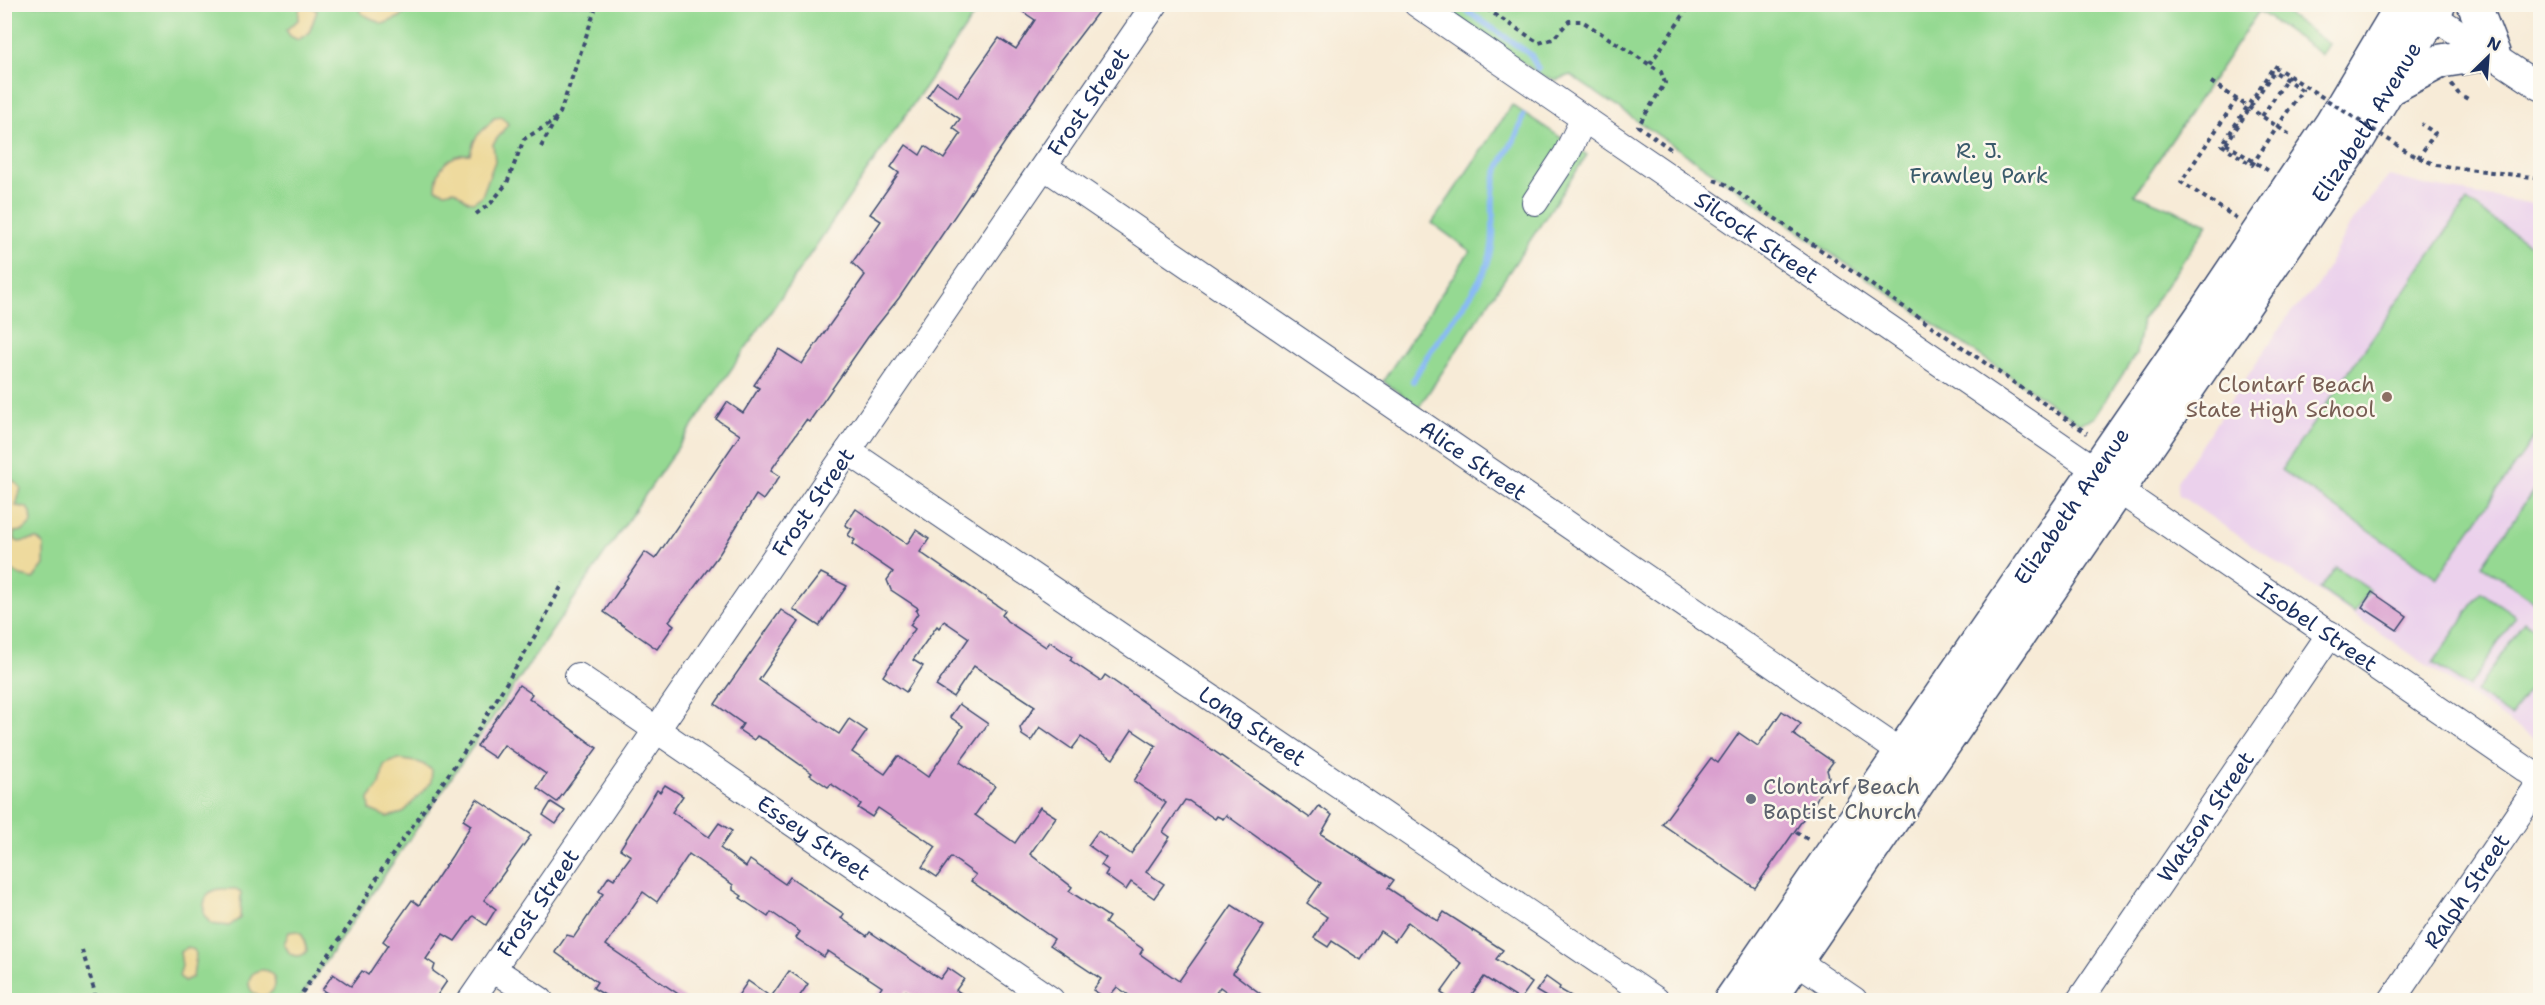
<svg xmlns="http://www.w3.org/2000/svg" width="2545" height="1005" font-family="'Shantell Sans',sans-serif">
	<style>
		.built { fill: #ebd1ec }
		.green { fill: #95d992; stroke: #588478; stroke-width: 1.5 }
		.sand { fill: #eeda9e; stroke: #84847e; stroke-width: 1.5 }
		.lines { fill: none; stroke-linecap: round; stroke-linejoin: round }
		.stream { stroke: #89baf5; stroke-width: 6 }
		.building { fill: #daa0cf }
		.minor-casing { stroke: #3c4b70; stroke-width: 28 }
		.highway-casing { stroke: #3c4b70; stroke-width: 36 }
		.path { stroke: #3c4b70; stroke-width: 4; stroke-dasharray: 4.5 4.5; stroke-linecap: butt }
		.minor { stroke: #fff; stroke-width: 26 }
		.highway { stroke: #fff; stroke-width: 33 }
		.path-bridge { stroke: #3c4b70; stroke-width: 4; stroke-dasharray: 4.5 4.5; stroke-linecap: butt }
		.education-dot { fill: #8d6e63; stroke: #fbf7ec; stroke-width: 2 }
		.worship-dot { fill: #6b7280; stroke: #fbf7ec; stroke-width: 2 }
		.labels { text-anchor: middle; stroke-width: 5; stroke-linejoin: round; paint-order: stroke }
		.street-label { font-size: 22px; fill: #1b2f5e; stroke: #fbf7ec }
		.park-label { font-size: 22px; fill: #3a5a6b; stroke: #fbf7ec }
		.education-label { font-size: 22px; fill: #785e54; stroke: #fbf7ec; text-anchor: end }
		.worship-label { font-size: 22px; fill: #5b616d; stroke: #fbf7ec; text-anchor: start }
	</style>
	<rect width="100%" height="100%" fill="#fbf7ec"/>
	<filter id="ink" filterUnits="userSpaceOnUse"><feTurbulence type="fractalNoise" baseFrequency=".0167" numOctaves="2"/><feDisplacementMap in="SourceGraphic" scale="12" xChannelSelector="R" yChannelSelector="G"/><feConvolveMatrix kernelMatrix="1 2 1 2 8 2 1 2 1" color-interpolation-filters="sRGB"/></filter>
	<filter id="wash" filterUnits="userSpaceOnUse"><feTurbulence type="fractalNoise" baseFrequency=".008" numOctaves="4" result="noise"/><feDisplacementMap in="SourceGraphic" scale="24" xChannelSelector="R" yChannelSelector="G"/><feGaussianBlur stdDeviation="1.35" result="paint"/><feColorMatrix in="noise" values="0 0 0 0 0 0 0 0 0 0 0 0 0 0 0 0 0 1.4 0 .05"/><feComposite in="paint" operator="in"/></filter>
	<g filter="url(#wash)">
		<rect width="100%" height="100%" fill="#f7ebd7"/>
		<path class="built" d="M2389 176 2433 187 2529 203 2540 210V743L2179 495 2177 481 2290 313 2317 287 2350 224Z"/>
		<g class="green">
			<path d="M2273 4 2329 44 2322 55 2259 11 2135 194 2208 224 2142 321 2136 354 2094 418 2079 423 1570 75 1556 80 1540 75 1440 5Z"/>
			<path d="M5 5H981L299 1000H5Z"/>
			<path d="M1512 105 1587 155 1419 407 1383 381 1470 251 1432 223Z"/>
			<path d="M2467 201 2540 252V429L2437 578 2281 470Z"/>
			<path d="M2540 481V605L2482 565Z"/>
			<path d="M2336 567 2370 590 2354 613 2320 589Z"/>
			<path d="M2481 592 2516 616 2469 687 2433 663Z"/>
			<path d="M2524 621 2540 632V673L2511 716 2476 692Z"/>
		</g>
		<g class="sand">
			<path d="M300 5H310L317 11 309 33 298 40 290 36 286 30 298 20Z"/>
			<path d="M356 5V4L411 5 400 17 383 24 362 14Z"/>
			<path d="M502 117 508 124 493 144 495 161 482 196 473 202 468 201 454 190 445 192 436 189C436 167 449 154 470 154 477 128 479 138 494 118Z"/>
			<path d="M5 477 14 481 21 488 16 506 26 507 31 512 32 523 23 531 14 532 15 540 19 542 37 539 44 545V565L33 579 21 576 5 566Z"/>
			<path d="M398 759 421 763 432 770 431 782 403 813 387 817 370 810 369 799 380 784 384 765Z"/>
			<path d="M220 889H236L241 893 240 918 229 926 211 924 204 915C203 902 205 890 220 889Z"/>
			<path d="M297 931 302 934 307 950C304 957 296 957 290 954L284 944 289 932Z"/>
			<path d="M188 947 194 950 196 954 193 977 184 981 179 976 182 966 180 952Z"/>
			<circle cx="262" cy="983" r="13"/>
		</g>
		<g class="lines">
			<g class="stream">
				<path d="M1457 4 1531 55 1538 69"/>
				<path d="M1413 381C1432 340 1478 296 1490 256 1498 229 1487 196 1498 170 1506 150 1519 138 1523 116"/>
			</g>
		</g>
		<g id="blocks">
			<g class="building">
				<path d="M1011 4H1104L1056 67 899 298 868 337 809 422 806 420 771 470 780 476 763 500 756 495 720 553 669 621 674 625 657 649 604 612 645 552 655 559 740 435 716 419 727 402 743 413 759 388 754 385 779 349 802 364 865 275 852 263 881 221 870 214 899 173 891 167 906 145 920 155 925 146 944 159 961 134 953 128 960 119 927 97 937 82 958 97 999 38 1016 49 1035 20Z"/>
				<path d="M856 509 907 544 916 530 929 539 920 552 1005 611 1002 615 1007 621 1046 647 1050 642 1072 657 1070 660 1101 681 1105 675 1310 818 1319 806 1332 815 1321 834 1394 880 1388 888 1438 921 1444 912 1503 950 1496 959 1532 983 1520 1000 1484 977 1468 1000H1452L1441 993 1462 964 1408 922 1395 941 1380 931 1361 960 1332 941 1328 947 1314 938 1327 917 1307 903 1321 883 1226 815 1223 819 1217 816 1215 819 1189 801 1185 800 1163 832 1170 837 1146 872 1164 884 1154 898 1131 882 1126 890 1105 875 1108 870 1101 865 1106 858 1088 845 1098 831 1131 854 1166 803 1134 781 1156 746 1132 730 1113 759 1081 737 1072 749 1040 727 1031 741 1022 735 1020 728 1035 706 974 666 953 697 936 686 969 638 944 621 939 628 937 626 913 660 923 666 906 692 883 676 915 629 910 625 918 613 916 611 918 608 891 590 887 580 893 572 852 544 855 540 848 535 852 529 845 525Z"/>
				<path d="M821 573 847 586 819 626 793 609Z"/>
				<path d="M2372 592 2407 616 2397 630 2362 607Z"/>
				<path d="M781 610 799 622 759 680 839 734 849 719 867 731 852 752 885 774 898 756 928 777 963 726 950 717 959 704 988 724 960 762 995 786 975 815 1015 843 1040 807 1056 817 1030 854 1072 887 1069 891 1109 917 1105 923 1143 949 1140 954 1179 981 1232 905 1264 926 1233 973 1269 1000H1238L1220 987 1211 1000H1150L1142 995 1136 1000 1117 987 1107 999 1093 990 1101 979 1050 945 1054 939 971 881 976 875 951 857 937 877 922 867 936 847 878 808 872 817 858 808 861 804 831 784 828 787 810 775 812 773 765 740 757 736 754 740 739 730 743 724 715 704Z"/>
				<path d="M519 685 532 694 529 698 597 748 557 802 537 788 546 774 504 745 495 758 477 746Z"/>
				<path d="M1782 711 1801 724 1793 734 1833 762 1827 770 1829 777 1815 802 1755 888 1662 824 1711 758 1718 763 1739 733 1758 746Z"/>
				<path d="M665 785 683 796 672 812 709 837 719 823 732 831 720 848 746 867 750 860 785 884 790 877 844 914 841 918 867 936 870 932 940 979 948 968 964 979 956 990 972 1000H920L906 991 903 996 897 992 888 1000 878 993 882 987 828 951 824 957 796 938 800 932 771 912 768 917 740 898 742 896 733 890V885L689 854 657 902 643 892 606 945 687 1000H613L593 988 597 982 555 952 567 935 574 937 603 894 599 891 609 876 614 879 631 856 620 849 657 790 660 792Z"/>
				<path d="M477 799 531 835 484 900 496 909 486 925 473 916 455 941 443 934 426 959 435 965 433 971 447 981 434 1000H338L322 990 333 974 351 986 362 971 368 975 388 945 383 941 412 900 419 905 452 856 471 825 463 820Z"/>
				<path d="M551 802 565 811 556 824 543 815Z"/>
				<path d="M789 971 808 984 797 1000H735L748 981 771 997Z"/>
				<path d="M1546 977 1560 987 1559 989 1578 1000H1551L1536 991Z"/>
			</g>
		</g>
	</g>
	<g filter="url(#ink)">
		<use href="#blocks" fill-opacity="0" stroke="#3c4b70" stroke-width="1.5"/>
		<g class="lines">
			<g class="minor-casing">
				<g id="minor">
					<path id="s1" d="M1417 4 2096 470 2120 491 2540 779"/>
					<path d="M2418 6 2540 87"/>
					<path id="s2" d="M1045 167 1902 753"/>
					<path d="M1535 202 1566 155 1583 120"/>
					<path id="s3" d="M848 451 1656 1000"/>
					<path id="s4" d="M578 676 1051 1000"/>
					<path d="M1782 951 1854 1000"/>
					<path d="M493 969 540 1000"/>
					<path id="s5" d="M471 1000 1155 4"/>
					<path id="s6" d="M2080 1000 2330 634"/>
					<path id="s7" d="M2392 1000 2540 783"/>
				</g>
			</g>
			<g class="highway-casing">
				<g id="highway">
					<path d="M2390 88 2441 61 2493 53 2474 4"/>
					<path id="s8" d="M1731 1000 2200 319 2332 123 2403 4"/>
					<path id="s9" d="M1769 1000 2357 141 2439 4"/>
				</g>
			</g>
			<g class="path">
				<path d="M1479 4 1539 43 1553 39 1569 21H1582L1661 72 1665 83 1638 126 1672 150"/>
				<path d="M2540 4V5"/>
				<path d="M1650 64 1691 4"/>
				<path d="M2211 82 2293 137"/>
				<path d="M2451 84 2458 93 2471 101"/>
				<path d="M2237 99 2181 182 2238 219"/>
				<path d="M2262 116 2289 76"/>
				<path d="M2226 144 2269 171"/>
				<path d="M541 147 556 119"/>
				<path d="M2411 154 2436 165 2540 178"/>
				<path d="M2418 158 2435 133 2421 124"/>
				<path d="M1714 180 1725 184 2087 433"/>
				<path d="M476 214 491 203 507 183 524 139 551 123 560 113 597 4"/>
				<path d="M4 404 8 407"/>
				<path d="M1796 832 1811 841"/>
				<path d="M82 950 95 993V1000"/>
				<path d="M297 1000 353 920 381 871 469 745 539 629 563 583"/>
			</g>
			<use href="#minor" class="minor"/>
			<use href="#highway" class="highway"/>
			<path class="path-bridge" d="M2226 144 2274 71 2302 90 2252 165 2222 145 2274 66 2411 154"/>
		</g>
	</g>
	<circle class="education-dot" cx="2387" cy="397" r="6"/>
	<circle class="worship-dot" cx="1751" cy="799" r="6"/>
	<g class="labels">
		<g class="street-label">
			<text dy="8" stroke="none"><textPath href="#s5" startOffset="1090">Frost Street</textPath></text>
			<text dy="8" stroke="none"><textPath href="#s9" startOffset="1062">Elizabeth Avenue</textPath></text>
			<text dy="8" stroke="none"><textPath href="#s1" startOffset="412">Silcock Street</textPath></text>
			<text dy="8" stroke="none"><textPath href="#s2" startOffset="519">Alice Street</textPath></text>
			<text dy="8" stroke="none"><textPath href="#s5" startOffset="604">Frost Street</textPath></text>
			<text dy="8" stroke="none"><textPath href="#s8" startOffset="600">Elizabeth Avenue</textPath></text>
			<text dy="8" stroke="none"><textPath href="#s1" startOffset="1095">Isobel Street</textPath></text>
			<text dy="8" stroke="none"><textPath href="#s3" startOffset="489">Long Street</textPath></text>
			<text dy="8" stroke="none"><textPath href="#s6" startOffset="222">Watson Street</textPath></text>
			<text dy="8" stroke="none"><textPath href="#s4" startOffset="286">Essey Street</textPath></text>
			<text dy="8" stroke="none"><textPath href="#s7" startOffset="132">Ralph Street</textPath></text>
			<text dy="8" stroke="none"><textPath href="#s5" startOffset="118">Frost Street</textPath></text>
		</g>
		<g class="park-label">
			<text x="1979" y="158">R. J.<tspan x="1979" dy="25">Frawley Park</tspan></text>
		</g>
		<g class="education-label">
			<text x="2375" y="392">Clontarf Beach<tspan x="2375" dy="25">State High School</tspan></text>
		</g>
		<g class="worship-label">
			<text x="1763" y="794">Clontarf Beach<tspan x="1763" dy="25">Baptist Church</tspan></text>
		</g>
	</g>
	<rect width="2545" height="1005" fill="none" stroke="#fbf7ec" stroke-width="24"/>
	<g transform="translate(2488 57) rotate(25)" stroke="#fbf7ec" stroke-width="4.5" paint-order="stroke">
	<path d="M0-4.5L10 22L0 15L-10 22Z" fill="#1b2f5e"/>
	<text y="-9" font-size="16" font-weight="bold" text-anchor="middle" fill="#1b2f5e">N</text>
	</g>
</svg>
